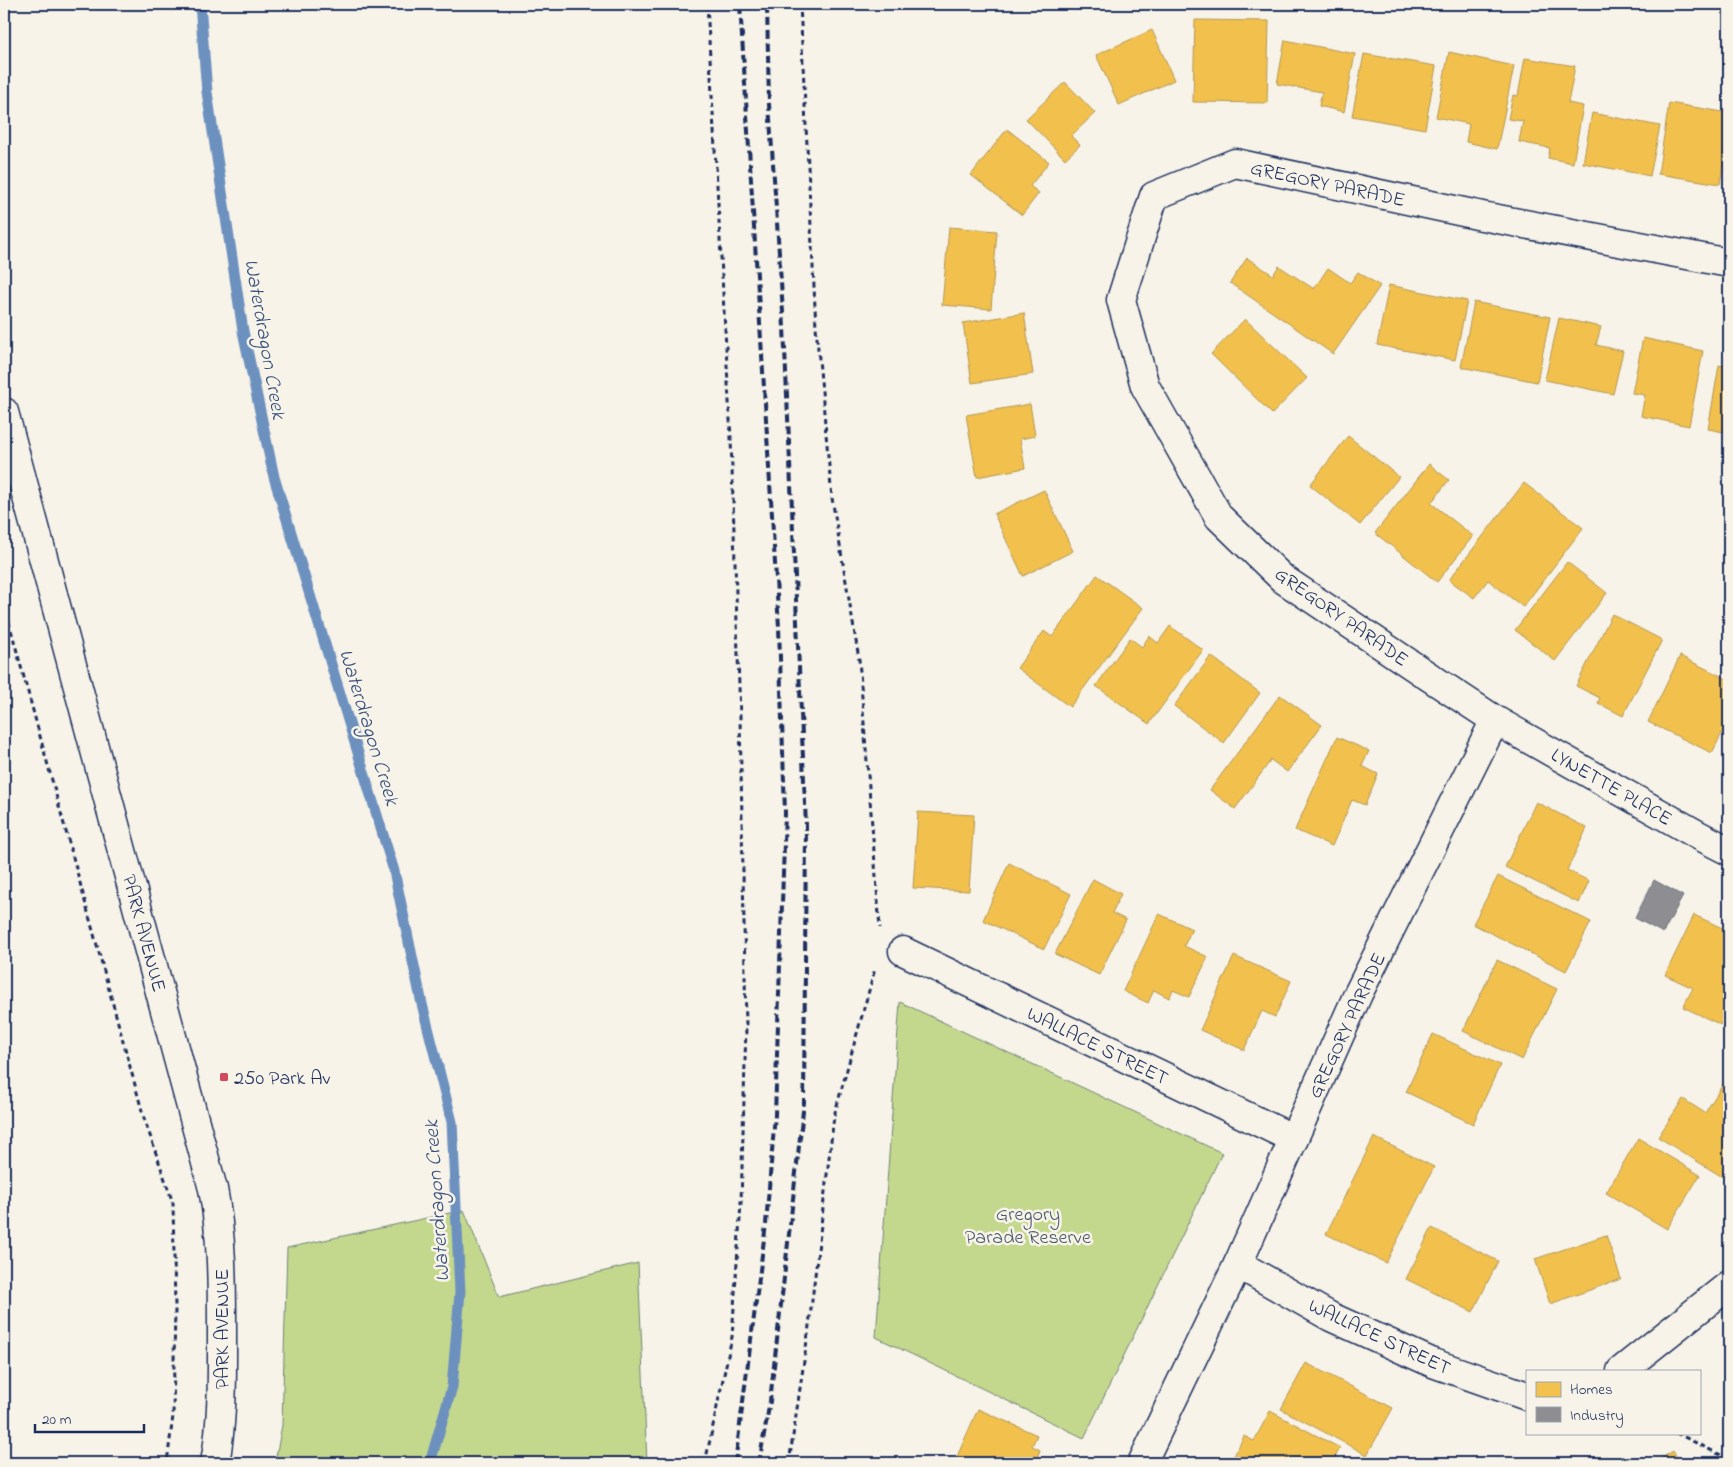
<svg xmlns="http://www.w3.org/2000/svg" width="1733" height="1467" font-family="'Indie Flower',sans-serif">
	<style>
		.green { fill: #c4d88d; stroke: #708476 }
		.homes { fill: #f2c14e; stroke: #b29553 }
		.industry { fill: #8d8d92; stroke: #6b7182 }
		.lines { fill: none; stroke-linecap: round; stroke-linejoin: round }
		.stream { stroke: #6d91bf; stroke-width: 11 }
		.street-casing { stroke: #1b2f5e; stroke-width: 31 }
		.secondary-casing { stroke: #1b2f5e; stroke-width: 31 }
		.path { stroke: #1b2f5e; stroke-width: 3; stroke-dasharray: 5 4; stroke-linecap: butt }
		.street { stroke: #f7f3e8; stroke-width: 28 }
		.secondary { stroke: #f7f3e8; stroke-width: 28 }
		.rail { stroke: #1b2f5e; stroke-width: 4; stroke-dasharray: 8 4; stroke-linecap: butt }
		.poi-dot { fill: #d1495b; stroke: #f7f3e8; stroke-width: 2 }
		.labels { text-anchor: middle; stroke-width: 5; stroke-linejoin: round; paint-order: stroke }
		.street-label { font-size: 20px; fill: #1b2f5e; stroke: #f7f3e8 }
		.poi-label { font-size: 20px; fill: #1b2f5e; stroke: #f7f3e8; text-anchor: start }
		.park-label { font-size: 20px; fill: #45596a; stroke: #f7f3e8 }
		.water-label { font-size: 21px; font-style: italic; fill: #36507e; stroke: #f7f3e8 }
	</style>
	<rect width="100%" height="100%" fill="#f7f3e8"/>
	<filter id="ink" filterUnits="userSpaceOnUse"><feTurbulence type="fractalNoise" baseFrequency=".02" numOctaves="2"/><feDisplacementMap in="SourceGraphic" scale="10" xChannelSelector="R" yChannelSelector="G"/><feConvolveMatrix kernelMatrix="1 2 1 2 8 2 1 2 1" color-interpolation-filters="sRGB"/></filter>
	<g filter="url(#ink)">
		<g class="green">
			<path d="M900 1002 1222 1153 1084 1438 876 1337Z"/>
			<path d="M464 1210 499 1297 638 1263 647 1463H275L282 1425 287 1248Z"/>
		</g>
		<g class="homes">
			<path d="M1195 20 1269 21 1267 103 1193 102Z"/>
			<path d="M1152 30 1174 80 1119 105 1096 55Z"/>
			<path d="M1285 40 1355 54 1344 112 1319 106 1322 92 1277 84Z"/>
			<path d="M1449 52 1514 66 1497 149 1466 142 1469 124 1436 117Z"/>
			<path d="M1364 54 1436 66 1425 129 1352 116Z"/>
			<path d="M1525 58 1575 66 1568 103 1583 106 1573 163 1548 158 1550 148 1519 142 1523 121 1508 119 1513 95 1518 96Z"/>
			<path d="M1065 82 1095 113 1071 136 1080 145 1065 159 1026 119Z"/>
			<path d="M1669 103 1729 113V130L1720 184 1658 174Z"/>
			<path d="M1592 113 1660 126 1650 176 1583 163Z"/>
			<path d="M1007 129 1049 162 1030 186 1039 193 1022 215 971 175Z"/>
			<path d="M949 227 997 231 991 309 942 305Z"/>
			<path d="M1247 258 1273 275 1279 266 1314 289 1328 268 1350 283 1358 272 1380 286 1333 354 1230 283Z"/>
			<path d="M1389 285 1467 301 1455 360 1377 345Z"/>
			<path d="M1474 302 1550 317 1537 382 1461 367Z"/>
			<path d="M1024 313 1033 374 972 383 963 323Z"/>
			<path d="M1559 318 1601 327 1596 345 1623 351 1613 394 1545 380Z"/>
			<path d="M1245 319 1307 378 1272 414 1211 354Z"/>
			<path d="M1643 338 1703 351 1689 426 1641 416 1645 395 1632 393Z"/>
			<path d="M1719 365 1729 367V433L1708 429Z"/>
			<path d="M1030 404 1035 436 1020 439 1025 468 977 477 966 415Z"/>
			<path d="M1348 436 1399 477 1360 525 1310 485Z"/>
			<path d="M1429 464 1449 480 1431 503 1473 536 1437 582 1375 533Z"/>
			<path d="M1524 483 1583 528 1523 607 1488 580 1474 598 1449 580Z"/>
			<path d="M1044 490 1073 551 1023 576 994 514Z"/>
			<path d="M1567 562 1607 593 1555 661 1515 630Z"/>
			<path d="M1097 575 1143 608 1070 707 1017 668 1044 631 1052 637Z"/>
			<path d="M1612 614 1662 640 1623 716 1598 703 1600 698 1576 686Z"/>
			<path d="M1170 626 1203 650 1149 724 1096 686 1130 638 1142 647 1149 636 1158 643Z"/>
			<path d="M1211 656 1260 693 1224 743 1174 706Z"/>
			<path d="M1680 656 1729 680V719L1712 753 1648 722Z"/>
			<path d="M1280 695 1322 725 1287 772 1271 760 1235 809 1210 790Z"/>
			<path d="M1337 737 1369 751 1362 766 1378 774 1365 805 1352 800 1332 846 1295 830Z"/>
			<path d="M1536 802 1587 828 1567 870 1589 881 1579 903 1505 867Z"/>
			<path d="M918 812 974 815 969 891 913 888Z"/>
			<path d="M1009 863 1071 894 1044 949 983 920Z"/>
			<path d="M1498 876 1591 922 1566 971 1473 924Z"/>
			<path d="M1093 879 1121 894 1112 913 1126 920 1099 975 1055 954Z"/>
			<path d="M1159 914 1192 929 1184 946 1208 957 1189 997 1173 990 1169 998 1154 990 1148 1003 1123 991Z"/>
			<path d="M1694 915 1729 931V1007L1721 1025 1683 1007 1693 988 1665 975Z"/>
			<path d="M1234 956 1291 981 1275 1017 1262 1011 1244 1050 1200 1030Z"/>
			<path d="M1497 960 1557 989 1522 1060 1463 1031Z"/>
			<path d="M1433 1034 1500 1065 1473 1124 1406 1092Z"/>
			<path d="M1723 1084 1729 1088V1169L1724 1178 1658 1137 1683 1099 1705 1113Z"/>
			<path d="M1374 1137 1434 1167 1386 1263 1326 1234Z"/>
			<path d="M1638 1138 1700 1175 1667 1229 1606 1193Z"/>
			<path d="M1432 1228 1498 1261 1473 1312 1406 1279Z"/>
			<path d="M1606 1235 1621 1279 1550 1304 1535 1259Z"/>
			<path d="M1306 1363 1393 1408 1367 1455 1281 1409Z"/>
			<path d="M978 1409 1037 1435 1032 1446 1040 1450 1035 1463H961L955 1461Z"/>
			<path d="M1270 1411 1340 1448 1332 1463 1231 1462 1244 1436 1254 1441Z"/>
			<path d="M1673 1451 1681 1463H1654Z"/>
		</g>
		<path class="industry" d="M1654 880 1683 896 1663 933 1635 918Z"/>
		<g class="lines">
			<path class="stream" d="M200 4 207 92 243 331 274 477 394 871 422 1004 452 1122 460 1292 452 1387 430 1463"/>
			<g class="street-casing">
				<g id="street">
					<path d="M1729 263 1482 216 1235 163 1154 196 1121 300 1145 386 1219 517 1283 579 1422 672 1495 720 1698 835 1729 851"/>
					<path d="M903 951 1294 1139"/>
					<path d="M1238 1264 1331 1317 1433 1363 1527 1396"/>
					<path d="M1621 1371 1729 1285"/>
					<path d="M1142 1463 1238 1264 1358 994 1495 720"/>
				</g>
			</g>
			<g class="secondary-casing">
				<path id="secondary" d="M4 412 213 1189C222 1236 222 1282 222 1330 222 1374 223 1419 215 1463"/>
			</g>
			<g class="path">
				<path d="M800 4 816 327 832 498 859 659 880 928"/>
				<path d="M4 604 144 1118 173 1203 175 1308 173 1416 167 1463"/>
				<path d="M1676 1433 1729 1459"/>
				<path d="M705 1463 732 1337 741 1203 746 1027 740 717 731 438 707 4"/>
				<path d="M789 1463 808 1334 834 1116 875 969"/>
			</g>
			<use href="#street" class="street"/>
			<use href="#secondary" class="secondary"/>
			<g class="rail">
				<path d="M735 1463 766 1224 775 1115 785 813 779 627 740 4"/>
				<path d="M759 1463 770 1401 804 1102 806 826 784 327 769 104 767 4"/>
			</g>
		</g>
	</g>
	<rect class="poi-dot" x="219" y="1072" width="10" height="10" rx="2.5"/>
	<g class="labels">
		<g class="street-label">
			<text transform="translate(1328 183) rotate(12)" y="7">GREGORY PARADE</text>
			<text transform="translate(1342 616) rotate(35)" y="7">GREGORY PARADE</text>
			<text transform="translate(1612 786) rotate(30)" y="7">LYNETTE PLACE</text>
			<text transform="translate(145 933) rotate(75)" y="7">PARK AVENUE</text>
			<text transform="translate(1346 1025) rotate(-65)" y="7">GREGORY PARADE</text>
			<text transform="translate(1098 1045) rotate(26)" y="7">WALLACE STREET</text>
			<text transform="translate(221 1329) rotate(-90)" y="7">PARK AVENUE</text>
			<text transform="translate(1380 1336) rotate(25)" y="7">WALLACE STREET</text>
		</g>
		<g class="poi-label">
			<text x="234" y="1084">250 Park Av</text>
		</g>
		<g class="park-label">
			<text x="1028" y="1220">Gregory<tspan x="1028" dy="23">Parade Reserve</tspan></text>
		</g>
		<g class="water-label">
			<text transform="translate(266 339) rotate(80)" y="7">Waterdragon Creek</text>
			<text transform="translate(370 727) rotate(73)" y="7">Waterdragon Creek</text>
			<text transform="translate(436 1201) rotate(-94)" y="7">Waterdragon Creek</text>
		</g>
	</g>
	<rect width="1733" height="1467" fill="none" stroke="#f7f3e8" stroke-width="20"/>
	<rect x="10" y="10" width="1713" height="1447" fill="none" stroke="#1b2f5e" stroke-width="2" filter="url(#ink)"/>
	<rect x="1526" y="1370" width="175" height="65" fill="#f7f3e8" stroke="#9fa5b1"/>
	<rect x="1536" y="1382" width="25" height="15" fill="#f2c14e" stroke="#9fa5b1"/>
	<text x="1570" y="1394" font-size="15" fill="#1b2f5e">Homes</text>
	<rect x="1536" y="1407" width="25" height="15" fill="#8d8d92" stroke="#9fa5b1"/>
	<text x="1570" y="1420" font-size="15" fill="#1b2f5e">Industry</text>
	<path d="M35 1424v8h109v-8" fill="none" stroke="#1b2f5e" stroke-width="2.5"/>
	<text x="42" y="1424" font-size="15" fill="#1b2f5e" stroke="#f7f3e8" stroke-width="4" paint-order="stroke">20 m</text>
</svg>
